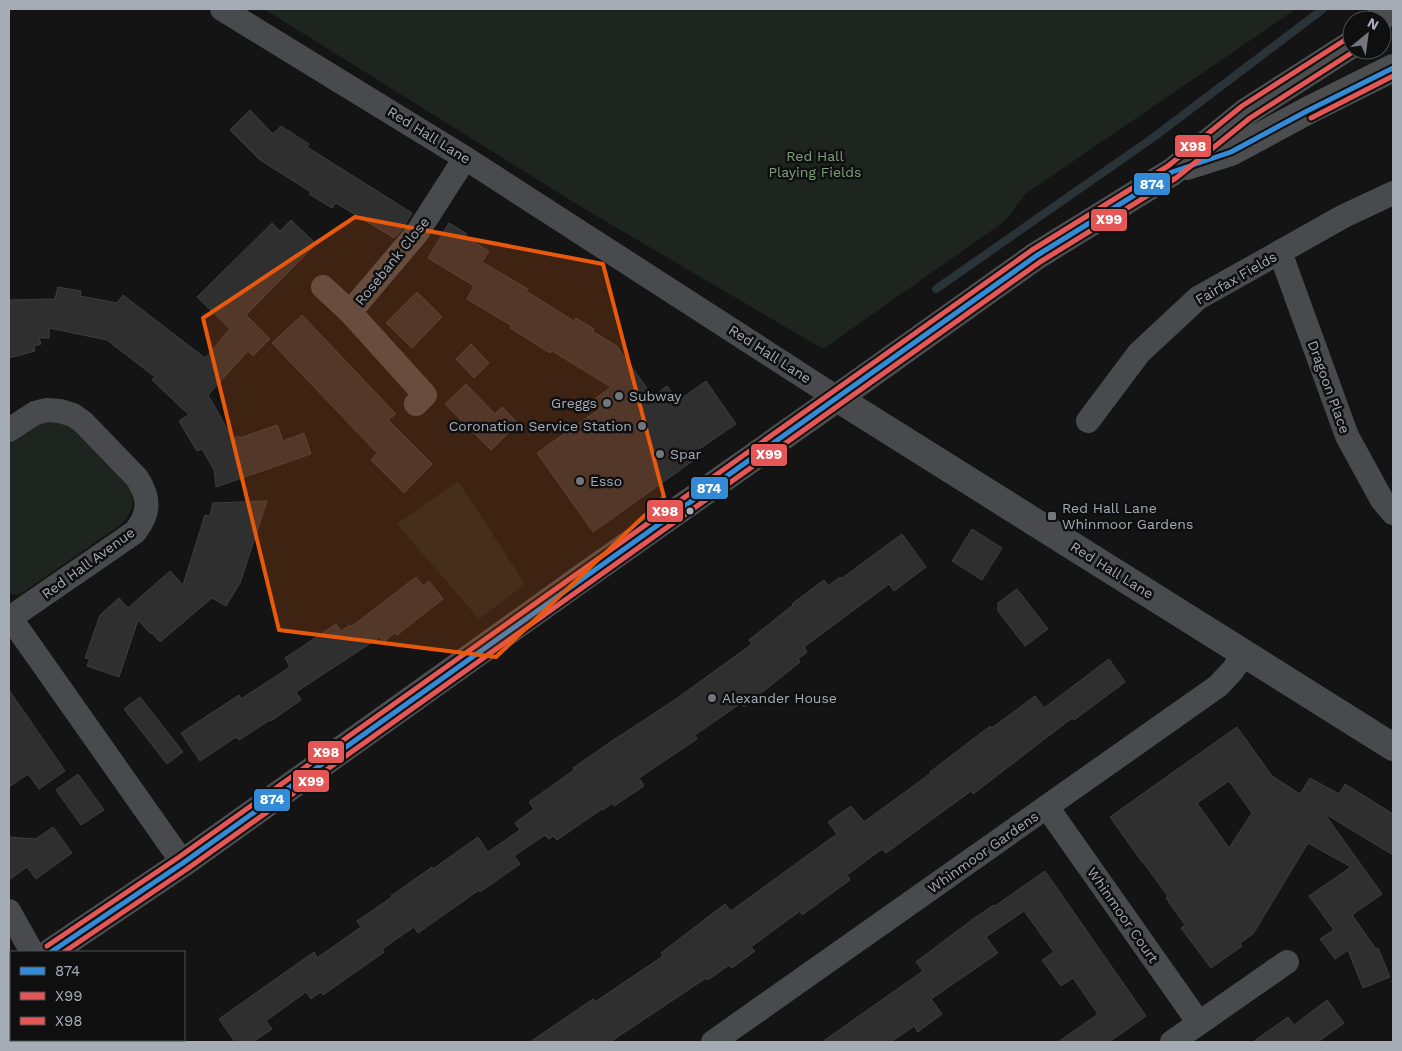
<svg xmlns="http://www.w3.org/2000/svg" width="1402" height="1051" font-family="'Work Sans',sans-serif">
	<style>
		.green { fill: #1e251f }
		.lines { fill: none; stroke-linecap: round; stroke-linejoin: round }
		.stream { stroke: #2a3338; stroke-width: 8 }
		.building { fill: #2f2f30; stroke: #3d3e41; fill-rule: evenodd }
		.minor { stroke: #494a4d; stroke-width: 24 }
		.tertiary { stroke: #494a4d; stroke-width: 28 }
		.primary { stroke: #4b4d4f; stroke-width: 28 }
		.bus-1-casing { stroke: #0f0f10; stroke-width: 9 }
		.bus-2-casing { stroke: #0f0f10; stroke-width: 9 }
		.bus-3-casing { stroke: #0f0f10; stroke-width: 9 }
		.bus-1 { stroke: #338bd7; stroke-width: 5 }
		.bus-2 { stroke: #e55757; stroke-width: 5 }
		.bus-3 { stroke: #e55757; stroke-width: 5 }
		.marked { fill: #e8590c; fill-opacity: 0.2; stroke: #e8590c; stroke-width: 4; stroke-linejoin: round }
		.poi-dot { fill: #72777e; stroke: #0f0f10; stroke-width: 2 }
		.bus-dot { fill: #a5acb6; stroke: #0f0f10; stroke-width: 2 }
		.labels { text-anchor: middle; stroke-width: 5; stroke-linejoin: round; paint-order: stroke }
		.street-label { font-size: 14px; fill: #a5acb6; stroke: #0f0f10 }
		.park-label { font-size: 14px; fill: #7ea17c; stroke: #0f0f10 }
		.poi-label { font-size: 14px; fill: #a5acb6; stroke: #0f0f10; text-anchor: start }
		.line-badge { stroke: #0f0f10; stroke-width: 2 }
		.badge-label { font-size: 14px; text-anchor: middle; font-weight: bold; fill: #fff }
	</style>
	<rect width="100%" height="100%" fill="#141415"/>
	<g class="green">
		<path d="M264 9H1296L1025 194 1005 221 823 349 583 208Z"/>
		<path d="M51 421 63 423 74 429 127 482C137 500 134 512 119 526L22 593C18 595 13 595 9 593V442L39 422Z"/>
		<path d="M458 481 525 584 479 619 397 524Z"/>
	</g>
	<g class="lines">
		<path class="stream" d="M936 289 1154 137 1323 9"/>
	</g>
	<g class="building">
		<path d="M250 110 273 134 281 126 309 144 307 147 412 213 401 231 394 238 336 203 332 208 309 194 311 192 260 160 230 130Z"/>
		<path d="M291 220 316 244 246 315 270 339 253 356 248 351 208 395 233 439 238 436 240 438 277 425 283 441 304 433 311 454 216 487 214 470 202 449 197 451 179 421 189 415 152 380 155 377 107 340 49 328V338H39L41 344 34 346 35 351 9 358V300L55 299 58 287 81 291 80 296 117 303 123 295 205 358 230 329 197 297 272 223 280 231Z"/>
		<path d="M449 223 467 234 465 237 489 251 482 262 528 289 526 291 574 321 576 318 594 329 592 331 617 346 653 397 667 386 678 401 706 381 736 424 692 454 694 460 593 532 537 453 598 410 592 401 611 387 552 351 550 353 510 328 512 326 467 299 474 286 428 258Z"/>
		<path d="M417 292 442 317 412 348 386 323Z"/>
		<path d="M302 315 396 414 388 420 432 464 404 493 371 460 377 453 272 343Z"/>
		<path d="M471 344 489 363 474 378 456 359Z"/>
		<path d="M466 384 495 414 502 407 518 423 491 450 445 404Z"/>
		<path d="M267 501 240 583 226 606 212 598 160 642 152 633 151 634 138 620 119 677 87 666 90 659 85 658 100 615 119 598 128 608 170 571 183 585 205 515 210 516 213 503Z"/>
		<path d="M972 529 1002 548 982 580 952 561Z"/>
		<path d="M902 534 926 567 894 591 889 584 804 647 807 652 798 659 800 662 744 707 741 703 695 735 697 739 639 778 644 786 614 806 612 803 603 810 602 809 557 840 553 836 549 839 545 835 514 856 520 864 480 892 479 890 418 933 414 927 382 949 384 952 323 995 321 992 311 999 306 992 266 1021 272 1029 253 1042H235L219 1019 314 952 317 958 361 927 357 921 392 897 391 896 432 867 433 869 478 837 488 852 520 830 515 823 534 809 529 802 574 770 573 768 609 743 676 699 752 644 749 640 793 605 792 604 824 580 828 586 840 577 841 579Z"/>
		<path d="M416 577 423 586 429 581 443 599 397 635 395 633 383 642 380 637 296 692 301 700 271 721 270 720 239 740 236 737 200 761 181 733 239 695 241 699 290 667 285 658 336 624 341 631 350 625 351 627Z"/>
		<path d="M1017 589 1048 629 1025 646 998 611V603Z"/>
		<path d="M1109 659 1125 682 1074 720 1072 718 973 794 971 791 886 853 882 849 847 875 850 880 802 915 800 911 751 947 755 951 732 968 729 965 708 980 706 978 610 1042H530L593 999 595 1002 663 956 661 953 725 904 731 911 812 852 837 834 828 822 851 806 864 822 931 773 930 772 990 726 992 728 1035 696 1044 708Z"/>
		<path d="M9 690 65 771 39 789 28 774 9 787Z"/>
		<path d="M140 697 183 752 167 764 124 709Z"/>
		<path d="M1237 727 1272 776 1300 794 1310 778 1339 794 1345 784 1393 814V855L1324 813 1382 894 1352 915 1376 949 1378 948 1390 977 1363 988 1348 950 1335 959 1320 939 1334 930 1309 896 1351 867 1308 843 1253 934 1240 943 1242 946 1211 968 1181 928 1185 925 1166 898 1168 896 1143 862H1142L1110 817ZM1229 781 1252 813 1229 848 1197 803Z"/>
		<path d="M78 774 104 810 81 825 56 790Z"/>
		<path d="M53 827 72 853 36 879 27 867 9 880V837L36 839Z"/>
		<path d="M1045 871 1146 1016 1109 1042H1058L1098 1014 1073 978 1061 986 1042 960 1054 952 1024 911 986 937 998 953 931 999 942 1014 918 1032 914 1026 891 1042H822L923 971 916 962 973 919 994 905 995 906Z"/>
		<path d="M1327 1000 1344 1023 1318 1042H1253L1288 1017 1294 1025Z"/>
	</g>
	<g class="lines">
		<g class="minor">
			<path d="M222 9 465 158 837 398"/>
			<path d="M1280 252 1347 436 1382 500 1393 513"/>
			<path d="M323 287 350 312"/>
			<path d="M416 404 425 395 350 312 417 233 465 158"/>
			<path d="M1088 421 1139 353 1198 298 1344 216 1393 193"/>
			<path d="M9 430 35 413 47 410 60 411 73 415 83 422 137 478C150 498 150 513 135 532L10 618"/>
			<path d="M9 616 183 863"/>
			<path d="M1047 807 1199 1023"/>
			<path d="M9 911 32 952"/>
			<path d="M713 1042 1218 686 1233 670 1244 653"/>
			<path d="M1172 1042 1287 962"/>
		</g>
		<path class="tertiary" d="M837 398 1393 747"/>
		<g class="primary">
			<path d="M1378 20 1390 9"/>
			<path d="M1187 166 1231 152 1307 111 1393 68"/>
			<path d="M51 952 183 863 582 578 837 398 1036 256 1172 172 1246 112 1352 44"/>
			<path d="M9 982 11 981"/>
		</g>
		<g class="bus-1-casing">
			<path id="bus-1" d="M51 952 183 863 1036 256 1172 172 1231 152 1307 111 1393 68"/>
		</g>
		<g class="bus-2-casing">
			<g id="bus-2">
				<path d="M1311 118 1393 76"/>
				<path d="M64 952 187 869 1040 262 1176 178 1250 118 1356 50"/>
			</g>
		</g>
		<g class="bus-3-casing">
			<path id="bus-3" d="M47 946 179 857 1032 250 1168 166 1242 106 1348 38"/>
		</g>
		<use href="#bus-1" class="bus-1"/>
		<use href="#bus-2" class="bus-2"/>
		<use href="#bus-3" class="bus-3"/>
	</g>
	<path class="marked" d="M355 217 603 264 664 497 496 657 279 630 203 318Z"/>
	<g class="poi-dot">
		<circle cx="619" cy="396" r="5"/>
		<circle cx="607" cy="403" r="5"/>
		<circle cx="642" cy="426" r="5"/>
		<circle cx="660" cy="454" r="5"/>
		<circle cx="580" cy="481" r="5"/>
		<rect x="1047" y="511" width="10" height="10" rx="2.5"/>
		<circle cx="712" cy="698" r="5"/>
	</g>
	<circle class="bus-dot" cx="690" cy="511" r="4.5"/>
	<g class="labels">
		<g class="street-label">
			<text transform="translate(429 135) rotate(32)" y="5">Red Hall Lane</text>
			<text transform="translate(392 261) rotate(-51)" y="5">Rosebank Close</text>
			<text transform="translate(1236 278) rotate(-30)" y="5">Fairfax Fields</text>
			<text transform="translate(770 354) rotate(33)" y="5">Red Hall Lane</text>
			<text transform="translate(1329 387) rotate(70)" y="5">Dragoon Place</text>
			<text transform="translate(88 563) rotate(-36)" y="5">Red Hall Avenue</text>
			<text transform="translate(1112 570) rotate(32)" y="5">Red Hall Lane</text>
			<text transform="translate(983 852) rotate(-35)" y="5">Whinmoor Gardens</text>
			<text transform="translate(1123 915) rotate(55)" y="5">Whinmoor Court</text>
		</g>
		<g class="park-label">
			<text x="815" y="161">Red Hall<tspan x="815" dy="16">Playing Fields</tspan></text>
		</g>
		<g class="poi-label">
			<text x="629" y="401">Subway</text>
			<text x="597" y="408" text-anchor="end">Greggs</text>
			<text x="632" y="431" text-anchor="end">Coronation Service Station</text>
			<text x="670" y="459">Spar</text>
			<text x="590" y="486">Esso</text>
			<text x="1062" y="513">Red Hall Lane<tspan x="1062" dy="16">Whinmoor Gardens</tspan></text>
			<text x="722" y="703">Alexander House</text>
		</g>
	</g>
	<g class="line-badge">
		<rect x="1174" y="134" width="38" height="24" rx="5" fill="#e55757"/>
		<rect x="1133" y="172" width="38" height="24" rx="5" fill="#338bd7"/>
		<rect x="1090" y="208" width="38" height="24" rx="5" fill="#e55757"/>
		<rect x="750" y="443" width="38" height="24" rx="5" fill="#e55757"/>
		<rect x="690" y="476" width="39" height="24" rx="5" fill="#338bd7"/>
		<rect x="646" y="499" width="38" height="24" rx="5" fill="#e55757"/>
		<rect x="307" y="740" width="38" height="24" rx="5" fill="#e55757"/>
		<rect x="292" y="769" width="38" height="24" rx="5" fill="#e55757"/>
		<rect x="253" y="788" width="38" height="24" rx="5" fill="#338bd7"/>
	</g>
	<g class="badge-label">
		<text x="1193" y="151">X98</text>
		<text x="1152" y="189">874</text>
		<text x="1109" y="224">X99</text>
		<text x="769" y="459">X99</text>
		<text x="709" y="493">874</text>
		<text x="665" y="516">X98</text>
		<text x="326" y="757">X98</text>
		<text x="311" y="786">X99</text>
		<text x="272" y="804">874</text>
	</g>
	<rect width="1402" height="1051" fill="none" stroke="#a5acb6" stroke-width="20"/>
	<rect x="10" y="951" width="175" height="90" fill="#0f0f10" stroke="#4b4e52"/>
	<rect x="20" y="967" width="25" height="8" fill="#338bd7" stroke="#4b4e52"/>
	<text x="55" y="976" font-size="15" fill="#a5acb6">874</text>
	<rect x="20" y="992" width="25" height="8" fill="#e55757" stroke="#4b4e52"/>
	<text x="55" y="1001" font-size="15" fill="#a5acb6">X99</text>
	<rect x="20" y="1017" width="25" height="8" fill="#e55757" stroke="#4b4e52"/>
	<text x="55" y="1026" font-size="15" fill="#a5acb6">X98</text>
	<g transform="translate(1367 35) rotate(29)"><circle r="24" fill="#0f0f10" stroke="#4b4e52"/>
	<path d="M0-4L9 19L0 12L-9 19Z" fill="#72777e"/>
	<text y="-8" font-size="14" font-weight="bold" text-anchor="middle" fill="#a5acb6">N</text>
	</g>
</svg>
